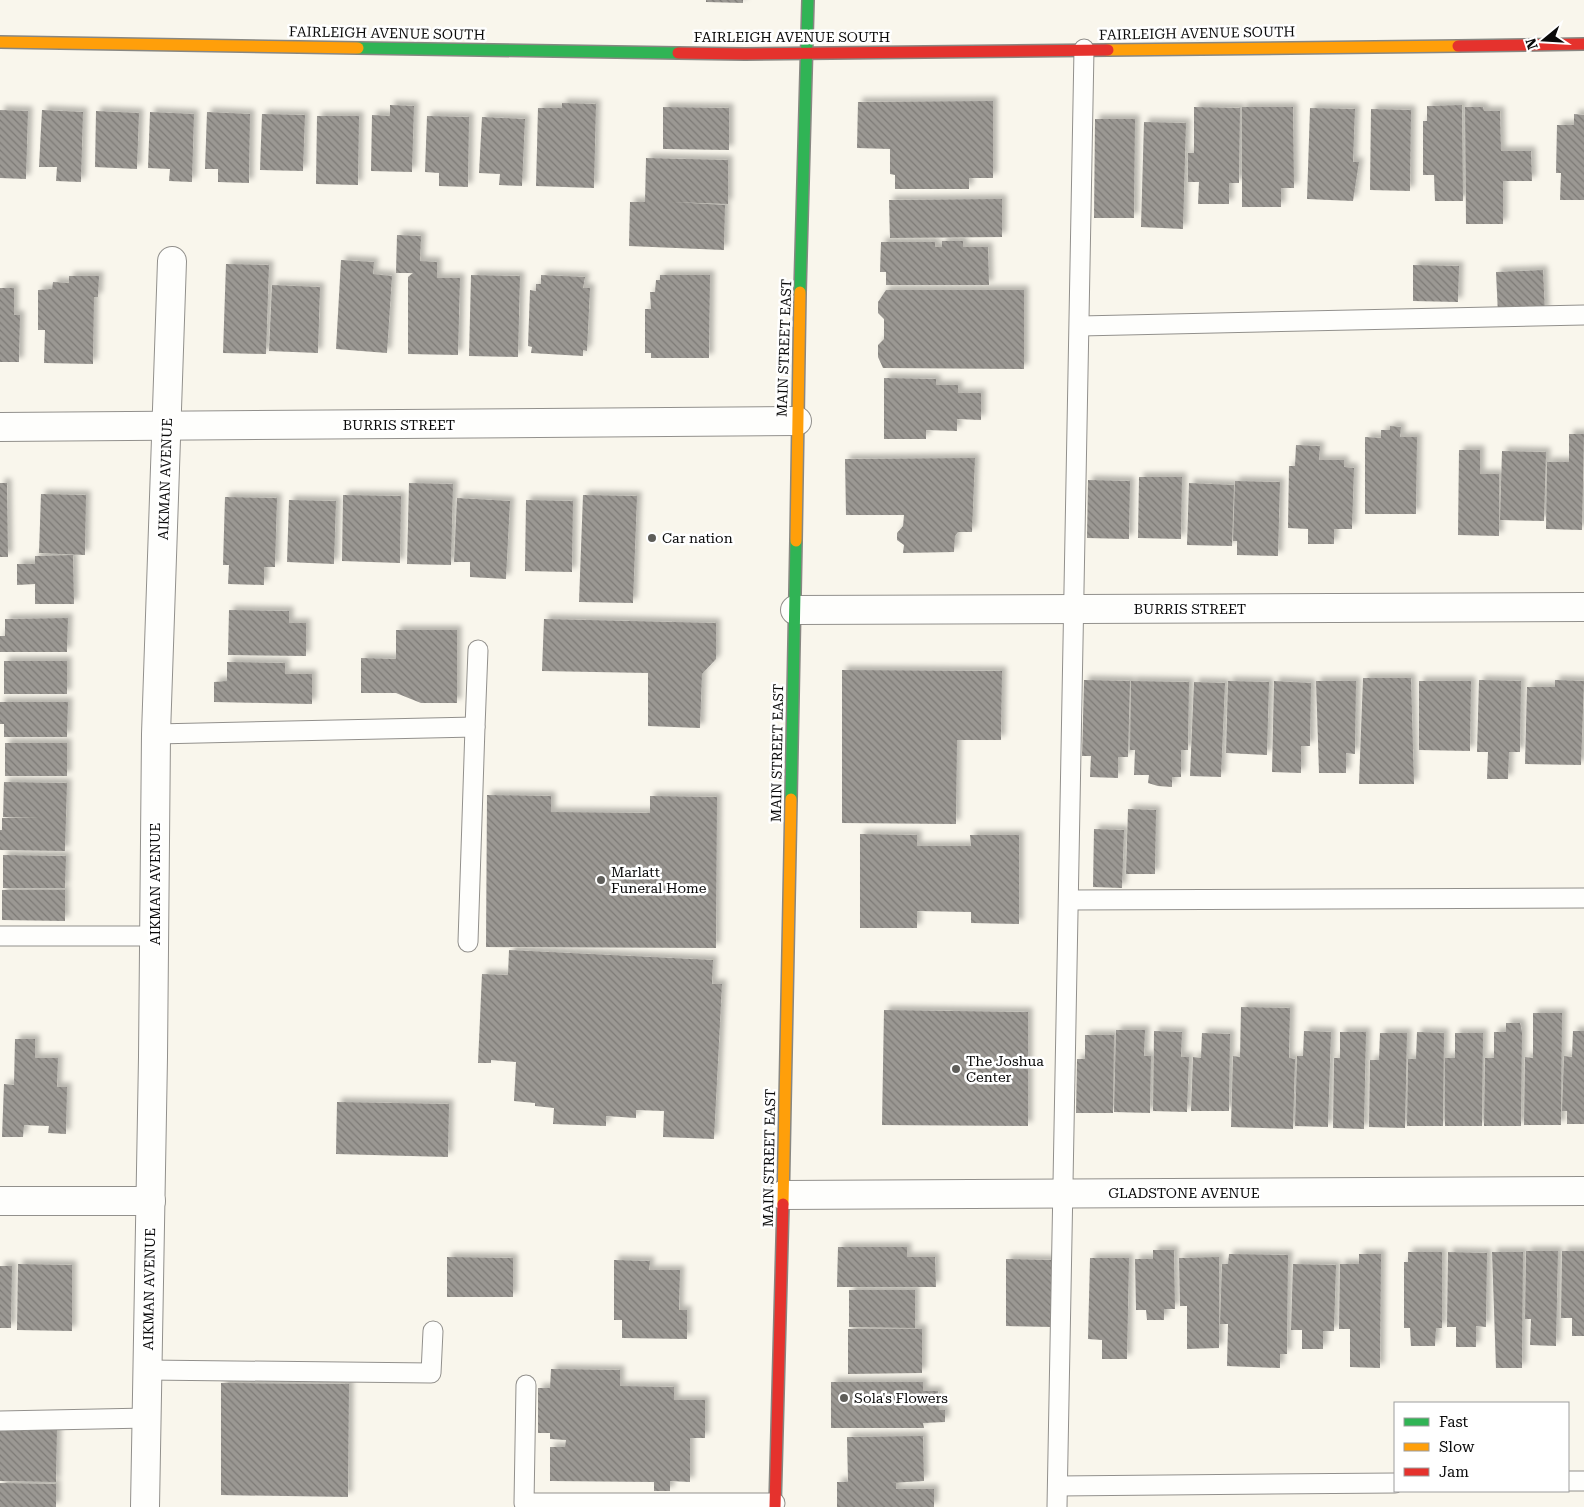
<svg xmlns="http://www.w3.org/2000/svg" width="1584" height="1507" font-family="'Roboto Serif',serif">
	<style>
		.building { fill: url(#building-back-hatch); filter: url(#shadow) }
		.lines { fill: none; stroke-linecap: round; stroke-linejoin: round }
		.lane-casing { stroke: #92908c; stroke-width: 21 }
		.street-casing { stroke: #92908c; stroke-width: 30 }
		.fast-casing { stroke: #888782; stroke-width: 14 }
		.slow-casing { stroke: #888782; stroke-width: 14 }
		.jam-casing { stroke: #888782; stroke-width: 14 }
		.lane { stroke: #fefefc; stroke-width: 19 }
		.street { stroke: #fefefc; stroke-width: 28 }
		.fast { stroke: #30b455; stroke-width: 11 }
		.slow { stroke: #ff9f0a; stroke-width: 11 }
		.jam { stroke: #e5322d; stroke-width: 11 }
		.poi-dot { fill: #5e5d59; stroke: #fff; stroke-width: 2 }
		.labels { text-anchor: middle; stroke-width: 5; stroke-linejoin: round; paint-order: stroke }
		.street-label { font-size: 14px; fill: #0a0a0a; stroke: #fff }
		.poi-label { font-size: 14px; fill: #0a0a0a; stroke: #fff; text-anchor: start }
	</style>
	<defs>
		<pattern id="building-back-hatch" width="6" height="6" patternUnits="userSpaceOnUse" patternTransform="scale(1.25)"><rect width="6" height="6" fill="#9b9893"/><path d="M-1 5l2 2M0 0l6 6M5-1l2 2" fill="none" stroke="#7d7a76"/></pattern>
		<filter id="shadow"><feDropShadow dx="4.5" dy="-4.5" stdDeviation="2.5" flood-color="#0004"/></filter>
	</defs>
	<rect width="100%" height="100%" fill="#f9f6ec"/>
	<g class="building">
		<path d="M706 0H743V3L706 2Z"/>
		<path d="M993 101V178H969V189H895V175L890 174V149L857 148 858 102Z"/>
		<path d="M562 103 596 104 594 188 536 186 538 108H562Z"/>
		<path d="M390 105 414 106 412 172 371 171 372 115 390 116Z"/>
		<path d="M1462 105 1463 201H1435L1434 175H1423V121H1427V106Z"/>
		<path d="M663 107 729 108V150L663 149Z"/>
		<path d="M1194 107 1240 108 1239 183H1229V204H1198L1199 182H1188V153H1194Z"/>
		<path d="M1242 107H1293L1294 188H1281V207H1242Z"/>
		<path d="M1465 107H1483L1484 111H1500L1501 151H1531L1532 181H1503V224H1466Z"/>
		<path d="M1310 108 1355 109 1353 162H1359L1353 201 1307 199Z"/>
		<path d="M1371 109 1411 110 1410 191 1370 190Z"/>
		<path d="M0 110 28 111 26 179 0 178Z"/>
		<path d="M42 110 83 112 81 182 56 181 57 167H39Z"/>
		<path d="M96 111 139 113 137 169 95 167Z"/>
		<path d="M150 112 194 114 192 182 169 181 170 169 148 168Z"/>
		<path d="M207 112 250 114 249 183 218 182V169H205Z"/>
		<path d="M262 114 305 115 303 171 260 170Z"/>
		<path d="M1574 114 1584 115V200H1560L1561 173H1556L1557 125H1574Z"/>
		<path d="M317 116H359L358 185 316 184Z"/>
		<path d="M427 116 469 117 468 187 439 186V173L425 172Z"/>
		<path d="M482 117 525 119 522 186 499 185 500 174 479 173Z"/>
		<path d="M1095 119H1135L1134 218H1094Z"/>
		<path d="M1144 122 1186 123 1183 229 1141 227Z"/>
		<path d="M646 158 728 160V204L672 202 725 205 724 250 629 246 630 202H645Z"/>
		<path d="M1002 199V237L890 238 889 200Z"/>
		<path d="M397 235 421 236 420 261 437 262V278H460L458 355 408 354V277L413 273H396Z"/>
		<path d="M942 241H963V247H988L989 285H886V272H880L881 242H935V247H942Z"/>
		<path d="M341 260 374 262 373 274 392 276 387 353 336 349Z"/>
		<path d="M226 264 269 265 266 354 223 353Z"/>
		<path d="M1413 265 1459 266 1458 302 1413 301Z"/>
		<path d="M1543 270 1545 312 1498 314 1496 272Z"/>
		<path d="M471 275 520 276 518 357 469 356Z"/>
		<path d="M541 275 585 277 583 288H590L587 351 583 350V356L531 353 532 347 528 346 530 290 536 291V284H541Z"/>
		<path d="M660 275H710L709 358H651V353H645V309H651L650 292H655L656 280H660Z"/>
		<path d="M69 276H99L98 297H94L93 364 44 363 45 330H38V290L52 289 53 282 69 283Z"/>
		<path d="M272 285 320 287 318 353 269 351Z"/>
		<path d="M0 288H14V315H20L19 362H0Z"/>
		<path d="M886 290H1024V369L883 368 878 357V345L884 339V319L878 313V302Z"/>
		<path d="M884 378 936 379V385H958V393H981V420L957 419V431L926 430V439H884Z"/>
		<path d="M1390 426 1401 427 1400 437H1417L1416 514H1365V437L1381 438V430H1390Z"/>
		<path d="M1569 434H1584L1582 530 1546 529 1547 462H1569Z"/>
		<path d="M1296 445 1320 446 1319 460H1344V467L1354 468 1352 529H1334V544H1308V529L1288 528 1289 466H1295Z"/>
		<path d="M1459 450H1480V474H1499V536L1458 535Z"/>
		<path d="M1502 451 1546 452 1544 521 1500 520Z"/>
		<path d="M975 458 972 532H958L955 536 954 552 903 553 904 545 897 540V533L903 526 904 515H846L845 459Z"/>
		<path d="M1139 477H1182L1181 539 1138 538Z"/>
		<path d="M1088 480 1130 481 1129 539 1087 538Z"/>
		<path d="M1235 481 1280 482 1278 556 1237 555V541H1233Z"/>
		<path d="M0 483H7L8 557H0Z"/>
		<path d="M409 483 453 484 451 565 407 564Z"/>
		<path d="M1189 483 1234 485 1232 546 1187 545Z"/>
		<path d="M41 494 86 495 85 555 39 553Z"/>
		<path d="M343 495 401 496 400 563 342 561Z"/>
		<path d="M583 495 637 496 633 603 579 602Z"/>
		<path d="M225 497 277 498 275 567H264V585L228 584 229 565H223Z"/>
		<path d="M457 498 510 501 506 579 470 577V562H454Z"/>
		<path d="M289 500 336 501 334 564 287 562Z"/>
		<path d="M526 500 573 501 572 572 525 571Z"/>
		<path d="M73 555 74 604H35V584L17 585V564H35V556Z"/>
		<path d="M229 610 289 611V623H306V656L228 655Z"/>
		<path d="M68 618 67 652H0V636H5V619Z"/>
		<path d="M544 619 716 623V659L702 674 700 728 648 726V673L542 671Z"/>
		<path d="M396 630H457V703H421L396 693H361V658L396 659Z"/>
		<rect x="4" y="661" width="63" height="33"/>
		<path d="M227 662 285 663V674H312V704L214 702V682L227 681Z"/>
		<path d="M842 670 1002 671 1001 740H957L956 824 842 823Z"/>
		<path d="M1363 678H1411L1414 784H1359Z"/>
		<path d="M1084 680 1130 681 1128 757H1118V778L1090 777 1091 756H1082Z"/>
		<path d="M1479 680 1521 681 1520 752H1509L1508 779H1487L1488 752H1477Z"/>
		<path d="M1555 680 1584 681 1581 765 1525 764 1527 687H1555Z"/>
		<path d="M1131 681 1189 682 1188 750H1181V777H1172V787L1158 786 1148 783 1149 775H1134L1135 750H1130Z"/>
		<path d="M1228 681 1269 682 1267 755 1226 753Z"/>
		<path d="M1274 681 1311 683 1310 746H1301V773L1272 772Z"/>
		<path d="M1316 681H1356L1355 754 1346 753V773H1319Z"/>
		<path d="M1419 681H1471L1470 751 1419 750Z"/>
		<path d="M1194 682 1225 683 1221 777 1190 776Z"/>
		<path d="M0 702H68L67 737H4V724H0Z"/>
		<rect x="5" y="743" width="62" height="33"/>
		<path d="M4 782 67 783 65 851 0 850V830H2V818H39L3 817Z"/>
		<path d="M487 795 551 796V812L650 813V796L717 797 716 948 486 947Z"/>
		<path d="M1128 809 1156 810 1155 874H1126Z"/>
		<path d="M1094 829 1124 830 1122 888 1093 887Z"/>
		<path d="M860 834 917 835V846H971L970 835H1019V924L971 923V912L917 911V928H860Z"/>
		<path d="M3 855 66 856 65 888H3Z"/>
		<path d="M2 890H65V921L2 920Z"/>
		<path d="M509 950 713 960 712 984H722L714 1139 663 1137 664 1111 636 1110V1118L606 1116V1126L553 1124 554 1108 535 1106V1103L514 1101 516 1062 491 1060V1063H478L482 974 508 975Z"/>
		<path d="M1241 1007 1290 1008 1289 1058 1295 1059 1293 1129 1231 1127 1233 1056 1240 1057Z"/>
		<path d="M884 1010 1028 1012V1126L882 1125Z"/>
		<path d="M1533 1013H1562L1561 1125H1524L1525 1057 1533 1058Z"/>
		<path d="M1506 1023H1520L1522 1032 1521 1126H1484L1485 1058H1494V1032H1506Z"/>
		<path d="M1116 1030H1145L1144 1056H1151L1150 1113 1114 1112Z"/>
		<path d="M1154 1031 1182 1032 1181 1057H1189L1187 1112 1153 1111Z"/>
		<path d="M1304 1031 1331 1032 1328 1127 1295 1126 1297 1056H1303Z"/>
		<path d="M1573 1031H1584V1124H1567V1111H1562L1564 1056 1572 1057Z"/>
		<path d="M1340 1032H1366L1364 1129 1333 1128 1334 1058H1340Z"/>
		<path d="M1417 1032 1444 1033 1443 1126H1407L1408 1059H1416Z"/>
		<path d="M1202 1033 1230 1034 1229 1111H1191L1193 1057 1201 1058Z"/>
		<path d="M1380 1033H1407L1405 1128 1369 1127 1370 1060H1379Z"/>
		<path d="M1455 1033H1483L1482 1126H1445V1058H1455Z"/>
		<path d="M1085 1035H1114L1113 1113H1076L1077 1059H1085Z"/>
		<path d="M15 1039H35V1058H58L57 1087H67L66 1134 48 1133 49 1126 24 1125 23 1137H2L4 1084 14 1085Z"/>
		<path d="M337 1102 449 1104 448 1157 336 1154Z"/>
		<path d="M838 1247H907V1257H935L936 1287H837Z"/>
		<path d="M1153 1250H1174L1175 1309H1164V1320H1147L1146 1310H1136L1135 1259H1153Z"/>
		<path d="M1526 1251H1558L1556 1346 1530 1345 1531 1319H1525Z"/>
		<path d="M1562 1251H1584V1336H1572V1318H1561Z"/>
		<path d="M1408 1252H1442V1328H1436L1435 1346H1411L1410 1328H1404V1262H1408Z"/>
		<path d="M1448 1252 1487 1253 1486 1327 1476 1326V1347H1456V1327H1447Z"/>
		<path d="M1492 1252H1523L1522 1368H1496Z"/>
		<path d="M1229 1254 1288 1255 1287 1354H1280V1368L1227 1366 1228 1324H1220L1222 1264H1228Z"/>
		<path d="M1359 1254H1381L1380 1368 1350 1367V1329H1339L1340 1264H1359Z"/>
		<path d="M447 1257 513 1258V1297H447Z"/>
		<path d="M1219 1257V1348L1187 1349V1306H1180L1179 1258Z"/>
		<path d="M1090 1258H1129L1127 1359H1102V1340L1088 1339Z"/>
		<path d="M1006 1259 1052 1260 1051 1327 1006 1326Z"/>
		<path d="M614 1260 650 1261 649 1270H680L679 1310H687V1339L622 1338V1320H614Z"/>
		<path d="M18 1264 72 1265V1331L17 1330Z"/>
		<path d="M1293 1264 1336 1265 1334 1331H1323V1349H1302V1330H1291Z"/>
		<path d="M0 1266H12L11 1328H0Z"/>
		<path d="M849 1290H915V1328L849 1327Z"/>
		<path d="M848 1329H922V1373L848 1374Z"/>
		<path d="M551 1369 620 1370V1386L674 1387V1400H705V1438H690V1482L670 1481V1491H654V1482L550 1481V1447H565L566 1440 550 1439V1433H538V1388H550Z"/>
		<path d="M831 1382H923V1391H938L939 1410H945V1422L923 1423 924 1428H831Z"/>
		<path d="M221 1383 349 1384 348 1497 221 1495Z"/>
		<path d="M0 1427 57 1428 56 1482 0 1481Z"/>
		<path d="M923 1436 924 1481 891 1483H896V1489H934V1507H837V1482H848L847 1437Z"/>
		<path d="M0 1483 56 1484V1507H0Z"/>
	</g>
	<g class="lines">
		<g class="lane-casing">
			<g id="lane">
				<path d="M1080 326 1584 315"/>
				<path d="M475 727 478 650"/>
				<path d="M156 734 475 727 468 942"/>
				<path d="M1069 900 1584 898"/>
				<path d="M0 936H154"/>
				<path d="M148 1370 431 1373 433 1331"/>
				<path d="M526 1385 524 1503H775"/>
				<path d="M0 1421 147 1418"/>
				<path d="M1568 1481H1584"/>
				<path d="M1058 1486 1395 1483"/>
				<path d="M1057 1507 1084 49"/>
			</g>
		</g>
		<g class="street-casing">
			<g id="street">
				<path d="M0 427 797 421"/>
				<path d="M795 610 1584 607"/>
				<path d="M783 1195 1584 1191"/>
				<path d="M0 1201H151"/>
				<path d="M145 1507 153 1057 156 734 172 261"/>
			</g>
		</g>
		<g class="fast-casing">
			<g id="fast">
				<path d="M358 48 678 53"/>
				<path d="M800 292 808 0"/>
				<path d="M791 799 796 541"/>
			</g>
		</g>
		<g class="slow-casing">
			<g id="slow">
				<path d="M0 42 358 48"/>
				<path d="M1108 50 1458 46"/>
				<path d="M796 541 800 292"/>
				<path d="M783 1204 791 799"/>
			</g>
		</g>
		<g class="jam-casing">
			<g id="jam">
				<path d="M1458 46 1584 44"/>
				<path d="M678 53 745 54 1108 50"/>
				<path d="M775 1507 783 1204"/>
			</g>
		</g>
		<use href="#lane" class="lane"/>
		<use href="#street" class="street"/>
		<use href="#fast" class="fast"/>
		<use href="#slow" class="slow"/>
		<use href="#jam" class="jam"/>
	</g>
	<g class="poi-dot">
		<circle cx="652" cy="538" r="5"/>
		<circle cx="601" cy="880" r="5"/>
		<circle cx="956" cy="1069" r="5"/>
		<circle cx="844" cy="1398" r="5"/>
	</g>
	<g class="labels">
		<g class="street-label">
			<text transform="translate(387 33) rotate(1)" y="5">FAIRLEIGH AVENUE SOUTH</text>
			<text transform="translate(1197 33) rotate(-1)" y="5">FAIRLEIGH AVENUE SOUTH</text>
			<text x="792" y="42">FAIRLEIGH AVENUE SOUTH</text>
			<text transform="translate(784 348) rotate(-88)" y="5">MAIN STREET EAST</text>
			<text x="399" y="430">BURRIS STREET</text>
			<text transform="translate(165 479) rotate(-88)" y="5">AIKMAN AVENUE</text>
			<text x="1190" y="614">BURRIS STREET</text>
			<text transform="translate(777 753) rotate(-89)" y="5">MAIN STREET EAST</text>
			<text transform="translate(155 884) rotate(-90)" y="5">AIKMAN AVENUE</text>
			<text transform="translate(769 1158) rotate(-89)" y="5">MAIN STREET EAST</text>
			<text x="1184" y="1198">GLADSTONE AVENUE</text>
			<text transform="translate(149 1289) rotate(-89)" y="5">AIKMAN AVENUE</text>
		</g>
		<g class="poi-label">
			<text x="662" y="543">Car nation</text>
			<text x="611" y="877">Marlatt<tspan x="611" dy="16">Funeral Home</tspan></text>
			<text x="966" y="1066">The Joshua<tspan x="966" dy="16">Center</tspan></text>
			<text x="854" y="1403">Sola's Flowers</text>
		</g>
	</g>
	<rect x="1394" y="1402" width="175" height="90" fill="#ffffff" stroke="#9d9d9d"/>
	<rect x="1404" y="1418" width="25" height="8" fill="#30b455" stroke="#9d9d9d"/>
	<text x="1439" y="1427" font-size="15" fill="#0a0a0a">Fast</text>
	<rect x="1404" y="1443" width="25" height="8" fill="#ff9f0a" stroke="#9d9d9d"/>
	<text x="1439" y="1452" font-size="15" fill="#0a0a0a">Slow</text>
	<rect x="1404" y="1468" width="25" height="8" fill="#e5322d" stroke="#9d9d9d"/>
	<text x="1439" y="1477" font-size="15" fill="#0a0a0a">Jam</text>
	<g transform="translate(1544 40) rotate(252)" stroke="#ffffff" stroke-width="4" paint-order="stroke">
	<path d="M0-4L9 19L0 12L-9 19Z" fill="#0a0a0a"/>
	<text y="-8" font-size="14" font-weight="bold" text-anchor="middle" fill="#0a0a0a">N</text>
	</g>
</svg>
